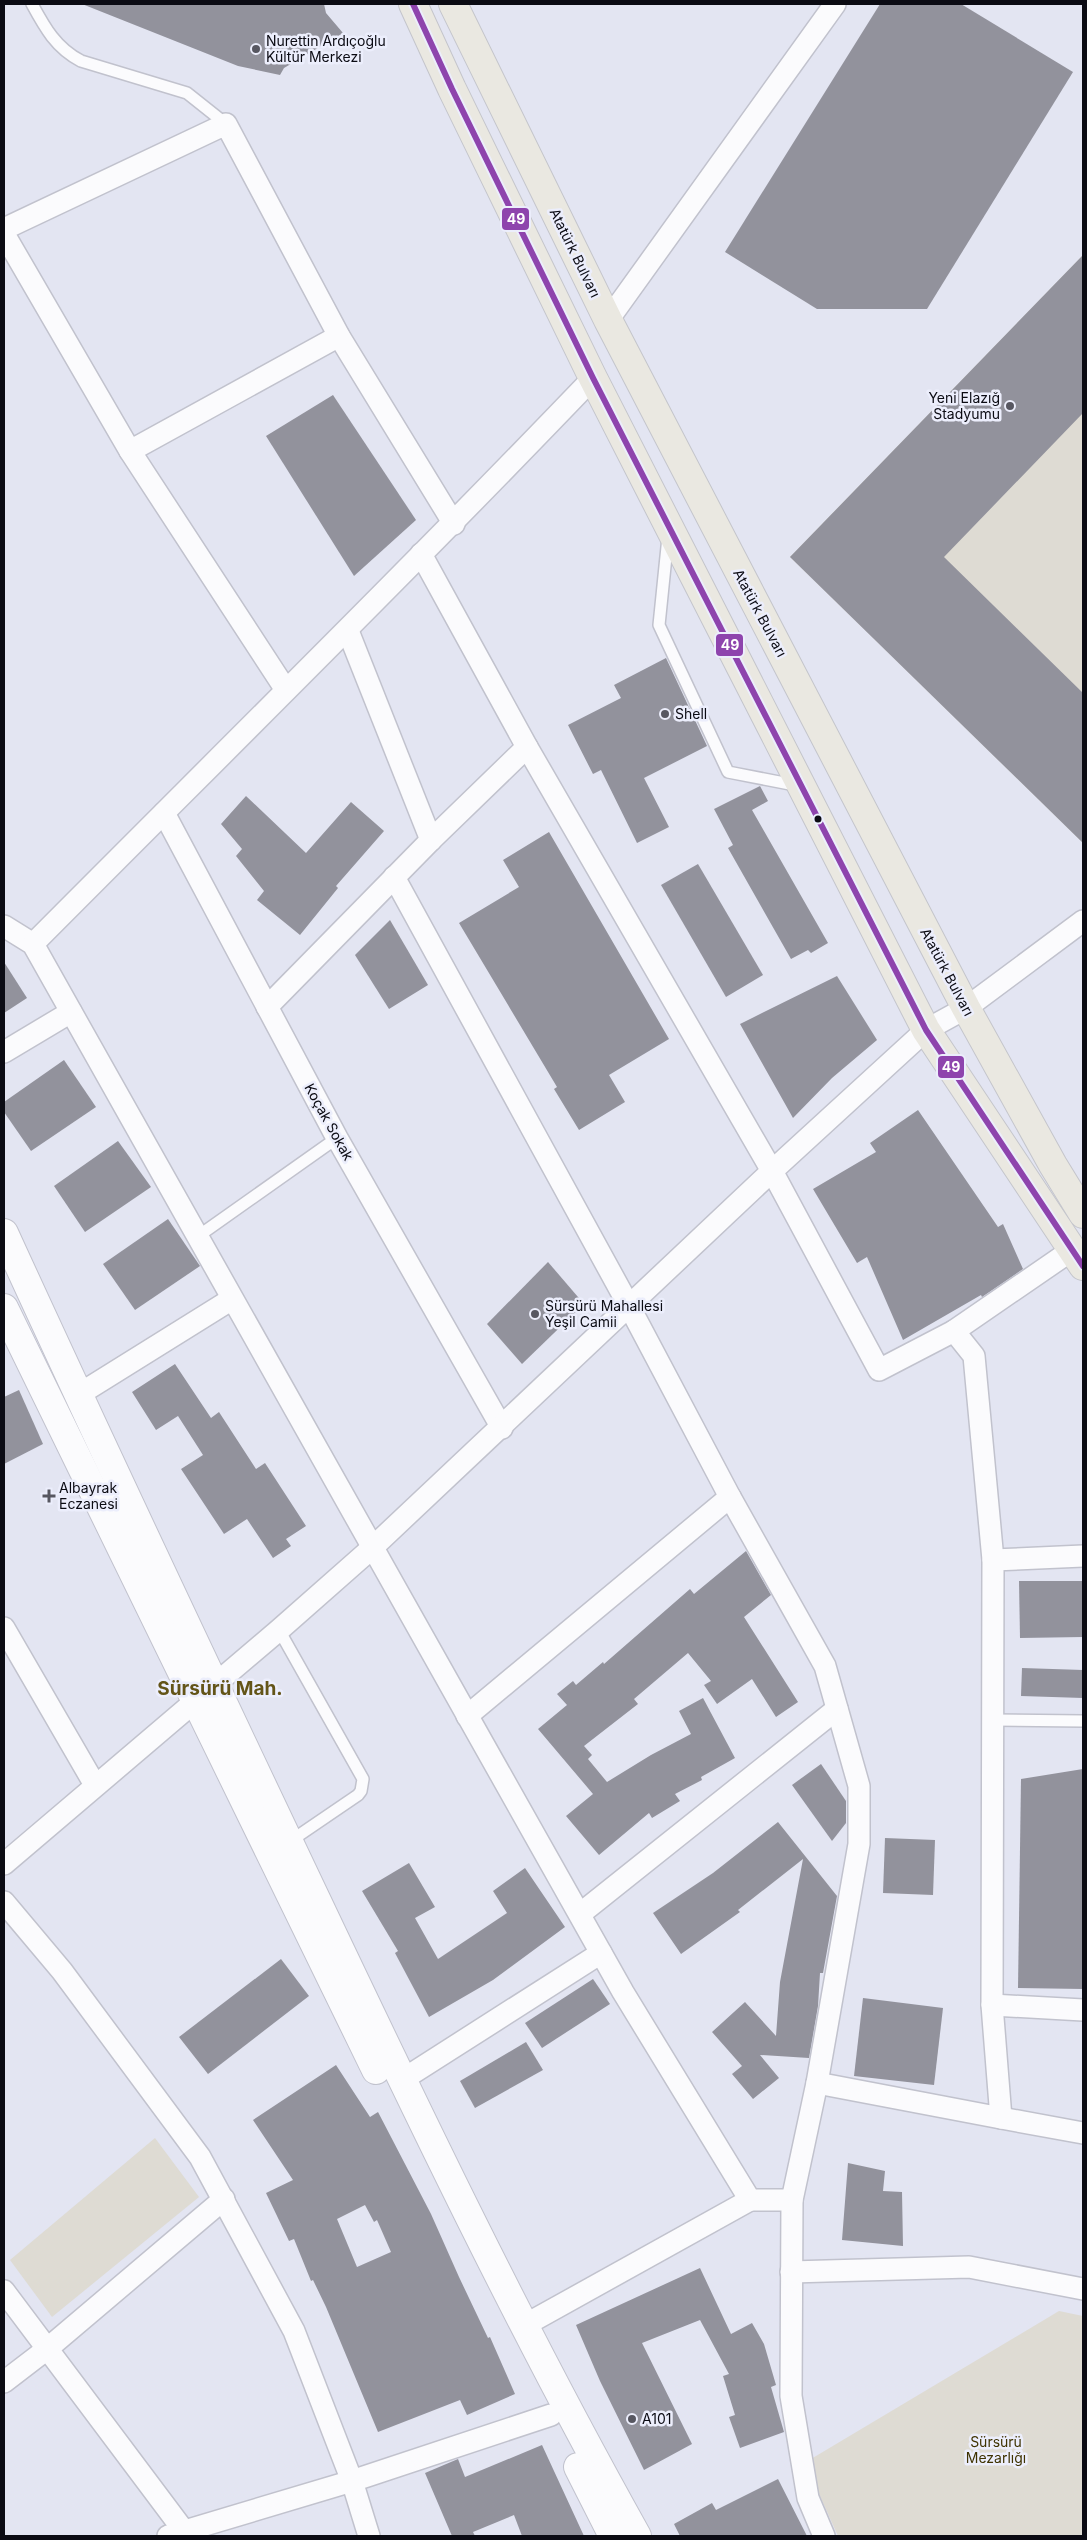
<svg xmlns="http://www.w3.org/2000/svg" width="1087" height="2540" font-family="Inter,sans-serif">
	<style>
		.green { fill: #dedbd3 }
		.building { fill: #92929c; fill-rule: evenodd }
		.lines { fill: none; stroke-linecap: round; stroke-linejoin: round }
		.lane-casing { stroke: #c1c2cd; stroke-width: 14 }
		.street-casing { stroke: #c1c2cd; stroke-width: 24 }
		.secondary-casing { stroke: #c1c2cd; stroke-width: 30 }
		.primary-casing { stroke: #c4c5cb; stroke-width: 30 }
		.lane { stroke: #fbfbfd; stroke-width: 11 }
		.street { stroke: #fbfbfd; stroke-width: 21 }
		.secondary { stroke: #fbfbfd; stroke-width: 28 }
		.primary { stroke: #eae8e1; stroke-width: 28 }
		.bus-1-casing { stroke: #eceefc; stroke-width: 10 }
		.bus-1 { stroke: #8e44ad; stroke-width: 6 }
		.poi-dot { fill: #575761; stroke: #eceefc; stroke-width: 2 }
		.bus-dot { fill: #0b0b13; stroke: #eceefc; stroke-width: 2 }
		.labels { text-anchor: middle; stroke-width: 5; stroke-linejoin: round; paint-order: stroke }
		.poi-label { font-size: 14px; fill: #0b0b13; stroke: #eceefc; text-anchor: start }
		.street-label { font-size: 14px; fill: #0b0b13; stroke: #eceefc }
		.park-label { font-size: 14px; fill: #3f3302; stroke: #eceefc }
		.district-label { font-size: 19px; font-weight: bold; fill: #635418; stroke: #eceefc }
		.line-badge { stroke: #eceefc; stroke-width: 2 }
		.badge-label { font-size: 14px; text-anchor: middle; font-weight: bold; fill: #fff }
	</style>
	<rect width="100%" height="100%" fill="#e3e5f2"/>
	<g class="green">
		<path d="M1083 255V843L790 557Z"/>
		<path d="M155 2138 199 2197 52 2317 10 2260Z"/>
		<path d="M1059 2311 1083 2316V2536H838L815 2485 811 2459Z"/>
	</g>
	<g class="building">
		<path d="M82 4H324L326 13 343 33 284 68 280 75 238 66Z"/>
		<path d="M880 4H961L1073 72 927 309H817L725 252Z"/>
		<path d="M1083 255V413L944 557 1083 693V843L790 557Z"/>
		<path d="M333 395 416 520 354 576 266 436Z"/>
		<path d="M666 658 707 746 644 778 669 827 637 843 601 770 593 774 568 725 621 698 614 685Z"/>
		<path d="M760 786 768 801 752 810 828 943 811 953 808 950 791 959 728 848 733 845 714 809Z"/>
		<path d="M246 796 306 853 351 802 384 831 336 886 338 888 300 935 257 900 264 891 236 856 242 849 221 824Z"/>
		<path d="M549 832 669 1039 609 1075 625 1102 579 1130 554 1089 557 1087 459 923 519 887 503 860Z"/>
		<path d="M698 864 763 975 726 997 661 885Z"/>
		<path d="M390 920 428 985 389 1009 355 955Z"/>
		<path d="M4 962 27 998 4 1013Z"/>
		<path d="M837 976 877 1040 832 1078 793 1118 740 1024Z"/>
		<path d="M64 1060 96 1107 31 1151 4 1112V1102Z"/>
		<path d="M918 1110 998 1227 1003 1224 1023 1269 982 1297 981 1295 903 1340 867 1257 857 1263 813 1189 876 1152 870 1143Z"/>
		<path d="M118 1141 151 1187 85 1232 54 1186Z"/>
		<path d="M168 1219 200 1266 135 1310 103 1264Z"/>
		<path d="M548 1262 584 1304 522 1364 487 1324Z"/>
		<path d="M175 1364 211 1418 219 1412 256 1469 265 1463 306 1526 286 1539 291 1546 273 1558 247 1519 224 1534 181 1469 203 1455 178 1416 156 1430 132 1392Z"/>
		<path d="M19 1390 43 1444 4 1464V1397Z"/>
		<path d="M746 1551 771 1595 744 1617 798 1702 776 1717 752 1679 717 1704 704 1685 711 1681 688 1653 634 1699 638 1704 584 1746 592 1755 588 1759 607 1782 651 1755 691 1734 679 1711 703 1698 735 1758 701 1777 702 1780 675 1794 680 1801 652 1818 649 1813 599 1855 566 1816 593 1794 538 1729 567 1705 557 1694 573 1681 576 1685 603 1662 604 1664 690 1589 694 1594Z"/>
		<path d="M1019 1581H1083V1637L1020 1638Z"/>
		<path d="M1022 1668 1083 1670V1698L1021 1696Z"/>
		<path d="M821 1764 846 1801V1823L832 1841 792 1785Z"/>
		<path d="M1083 1769V1989L1018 1988 1021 1779Z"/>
		<path d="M778 1822 837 1896 823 1973H820L818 2006 809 2058 760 2055 779 2078 753 2099 732 2074 742 2066 712 2032 745 2002 776 2036 780 1982 803 1859 738 1910 740 1912 681 1954 653 1913 713 1873Z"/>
		<path d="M885 1838 935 1840 933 1895 883 1893Z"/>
		<path d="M409 1863 435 1907 415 1918 438 1959 507 1913 493 1891 525 1868 565 1927 493 1980 429 2017 395 1953 398 1951 362 1891Z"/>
		<path d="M281 1959 309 1996 208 2074 179 2037Z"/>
		<path d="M593 1979 610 2004 542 2048 525 2023Z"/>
		<path d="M863 1998 943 2008 934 2085 854 2076Z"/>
		<path d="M526 2042 543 2070 475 2108 460 2081Z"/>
		<path d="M336 2065 370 2117 378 2112 431 2214 459 2277 488 2338 490 2337 515 2394 467 2415 460 2400 378 2432 326 2307 313 2280 311 2281 294 2239 289 2241 266 2193 293 2180 253 2120ZM365 2205 374 2222 377 2220 391 2252 357 2267 337 2219Z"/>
		<path d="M848 2163 885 2171 883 2191 902 2192 903 2246 842 2240Z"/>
		<path d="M700 2268 731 2334 752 2323 764 2344 776 2385 771 2387 784 2432 740 2448 729 2417 735 2415 723 2376 729 2374 700 2320 642 2343 692 2444 644 2470 600 2381 576 2325Z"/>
		<path d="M542 2445 584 2536H522L514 2515 473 2532 475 2536H452L425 2473 458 2459 465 2477Z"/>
		<path d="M778 2479 807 2536H680L674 2524 712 2503 716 2510Z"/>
	</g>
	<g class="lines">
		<g class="lane-casing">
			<g id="lane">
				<path d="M32 4C45 28 56 48 81 61L187 93 226 124"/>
				<path d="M668 537 659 625 728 772 800 786"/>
				<path d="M197 1237 337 1138"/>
				<path d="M279 1630 363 1779 361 1791 358 1795 289 1842"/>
				<path d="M993 1720 1083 1721"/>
			</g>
		</g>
		<g class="street-casing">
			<g id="street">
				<path d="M4 229 226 124 339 336 454 524"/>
				<path d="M4 234 130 451 286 690"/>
				<path d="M608 320 835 4"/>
				<path d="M130 451 339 336"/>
				<path d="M421 554 527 747 772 1171 879 1370 954 1331 974 1356 993 1560 992 2005 1001 2118 817 2083"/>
				<path d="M348 631 431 840"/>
				<path d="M164 813 337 1138 502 1428"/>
				<path d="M394 877 629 1306 730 1497 825 1666 859 1786V1844L817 2083 792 2200"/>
				<path d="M4 926 33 944 623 1992 750 2200H792L791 2396 808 2498 824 2536"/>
				<path d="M33 944C220 756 409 570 593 378"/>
				<path d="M267 1007 431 840 527 747"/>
				<path d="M4 1052 71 1012"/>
				<path d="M954 1331 1072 1250"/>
				<path d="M78 1395 232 1299"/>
				<path d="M993 1560 1083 1556"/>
				<path d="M4 1628 95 1785"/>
				<path d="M467 1716 730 1497"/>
				<path d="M4 1864 279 1630 372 1548 772 1171 926 1030 966 1008 1083 921"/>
				<path d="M4 1902 62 1971 200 2157 294 2331 352 2481 369 2536"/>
				<path d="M580 1914 837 1709"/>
				<path d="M992 2005 1083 2010"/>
				<path d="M402 2080 601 1953"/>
				<path d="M1001 2118 1083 2133"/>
				<path d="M791 2272 969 2267 1083 2289"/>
				<path d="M4 2291 184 2531"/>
				<path d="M525 2325 750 2200"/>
				<path d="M4 2382 47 2349 224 2199"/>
				<path d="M168 2536 352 2481 551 2415"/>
			</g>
		</g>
		<g class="secondary-casing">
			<g id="secondary">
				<path d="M4 1233C106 1456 211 1678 316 1899 418 2114 521 2329 637 2536"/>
				<path d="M4 1308 376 2070"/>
				<path d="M578 2467 613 2536"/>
			</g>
		</g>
		<g class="primary-casing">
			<g id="primary">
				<path d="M413 4 452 89 593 378 926 1030 1083 1266"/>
				<path d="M453 4 608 320 966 1008 1053 1165 1083 1214"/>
			</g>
		</g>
		<use href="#lane" class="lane"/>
		<use href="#street" class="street"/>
		<use href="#secondary" class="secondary"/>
		<use href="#primary" class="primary"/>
		<g class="bus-1-casing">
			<path id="bus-1" d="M413 4 452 89 593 378 926 1030 1083 1266"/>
		</g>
		<use href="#bus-1" class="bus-1"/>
	</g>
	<g class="poi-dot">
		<circle cx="256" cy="49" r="5"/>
		<circle cx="1010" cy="406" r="5"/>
		<circle cx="665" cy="714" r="5"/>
		<circle cx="535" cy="1314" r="5"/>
		<path d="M46.5 1488.5h5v5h5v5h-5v5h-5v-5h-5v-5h5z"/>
		<circle cx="632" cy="2419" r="5"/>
	</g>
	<circle class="bus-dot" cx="818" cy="819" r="4.5"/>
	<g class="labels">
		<g class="poi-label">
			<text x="266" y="46">Nurettin Ardıçoğlu<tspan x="266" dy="16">Kültür Merkezi</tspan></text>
			<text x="1000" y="403" text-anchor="end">Yeni Elazığ<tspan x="1000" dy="16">Stadyumu</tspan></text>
			<text x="675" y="719">Shell</text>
			<text x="545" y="1311">Sürsürü Mahallesi<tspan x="545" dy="16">Yeşil Camii</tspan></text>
			<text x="59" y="1493">Albayrak<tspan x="59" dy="16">Eczanesi</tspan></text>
			<text x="642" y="2424">A101</text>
		</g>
		<g class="street-label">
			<text transform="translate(575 253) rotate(64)" y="5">Atatürk Bulvarı</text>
			<text transform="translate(760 613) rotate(62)" y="5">Atatürk Bulvarı</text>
			<text transform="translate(947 972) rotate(62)" y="5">Atatürk Bulvarı</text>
			<text transform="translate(329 1122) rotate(61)" y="5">Koçak Sokak</text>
		</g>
		<g class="park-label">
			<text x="996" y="2447">Sürsürü<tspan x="996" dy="16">Mezarlığı</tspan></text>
		</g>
		<g class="district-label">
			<text x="220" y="1695">Sürsürü Mah.</text>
		</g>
	</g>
	<g class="line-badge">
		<rect x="501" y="207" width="29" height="24" rx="5" fill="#8e44ad"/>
		<rect x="715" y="633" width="29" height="24" rx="5" fill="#8e44ad"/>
		<rect x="937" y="1055" width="28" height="24" rx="5" fill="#8e44ad"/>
	</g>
	<g class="badge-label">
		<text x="516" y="224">49</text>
		<text x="730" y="650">49</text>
		<text x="951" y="1072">49</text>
	</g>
	<rect width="1087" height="2540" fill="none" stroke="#0b0b13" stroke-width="10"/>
</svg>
